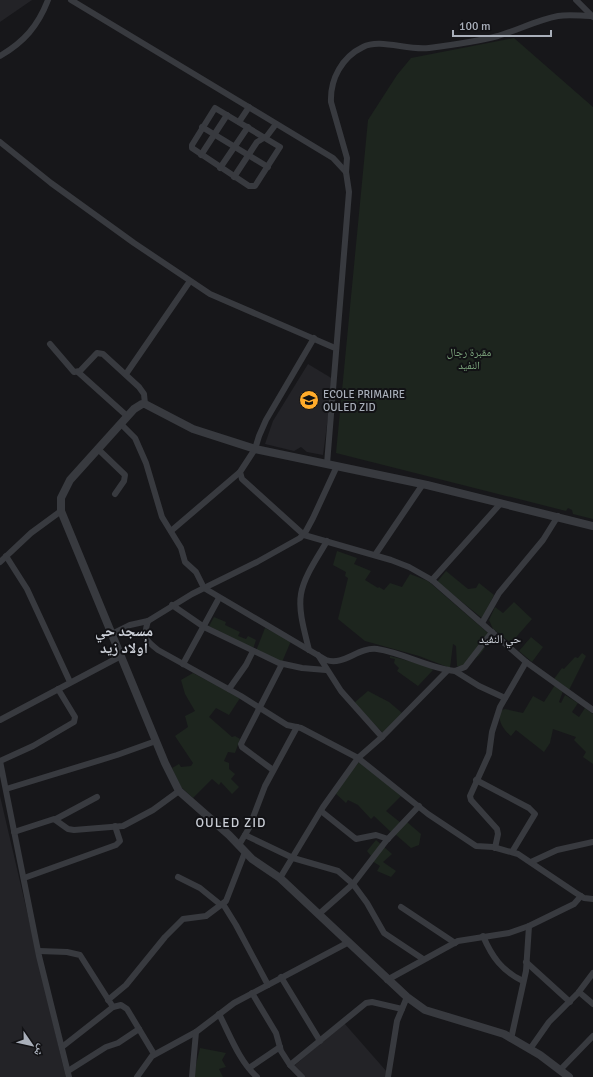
<svg xmlns="http://www.w3.org/2000/svg" width="593" height="1077" font-family="Signika,'Noto Naskh Arabic',sans-serif">
	<style>
		.built { fill: #232327 }
		.green { fill: #1d251e }
		.lines { fill: none; stroke-linecap: round; stroke-linejoin: round }
		.minor { stroke: #383a3f; stroke-width: 6 }
		.tertiary { stroke: #383a3f; stroke-width: 8 }
		.labels { text-anchor: middle; stroke-width: 4; stroke-linejoin: round; paint-order: stroke }
		.park-label { font-size: 11px; fill: #7ea77f; stroke: #121215 }
		.poi-label { font-size: 11px; fill: #a9afba; stroke: #121215; text-anchor: start }
		.neighbourhood-label { font-size: 12px; fill: #caced6; stroke: #121215 }
		.quarter-label { font-size: 13px; letter-spacing: 1px; fill: #caced6; stroke: #121215 }
		.district-label { font-size: 15px; font-weight: bold; fill: #caced6; stroke: #121215 }
	</style>
	<rect width="100%" height="100%" fill="#17171a"/>
	<g class="built">
		<path d="M0 0H32L0 22Z"/>
		<path d="M308 364 333 379 323 455 307 452 301 447 294 451 265 444 273 421Z"/>
		<path d="M0 796 61 1057 66 1077H0Z"/>
		<path d="M344 1023 387 1072 385 1077H304L294 1066Z"/>
	</g>
	<g class="green">
		<path d="M514 38 593 107V519L573 514 572 510 568 508 566 511 336 453 368 120 397 75 411 58Z"/>
		<path d="M337 551 357 558 354 564 371 571 365 580 378 588 379 587 384 590 390 583 402 587 410 574 428 581 488 633C489 650 475 661 460 667L457 666 456 646 453 644 450 668 419 656 365 641 338 619 348 578 345 576 346 572 333 565Z"/>
		<path d="M446 571 468 589 476 588 479 583 494 595 482 618 437 582Z"/>
		<path d="M514 602 532 619 511 643 493 629 489 620 495 607 503 613Z"/>
		<path d="M214 617 226 622 225 625 240 632 238 636 246 639 248 636 256 640 253 649 209 626Z"/>
		<path d="M265 628 291 641 282 662 256 651Z"/>
		<path d="M531 637 543 647 532 662 519 651Z"/>
		<path d="M582 653 586 656 569 690 554 679 562 668 564 669 575 657 578 658Z"/>
		<path d="M390 656 428 666 433 670 418 686 397 671 399 668 394 663 395 659 390 658Z"/>
		<path d="M193 673 240 698 229 715 216 708 209 717 232 737 235 736 240 739 235 753 228 752 224 761 229 763V769L235 774 231 779 239 787 232 794 221 782 219 785 212 779 193 798 181 787 172 768 179 764 181 767 191 766 193 763 175 736 188 727 185 716 195 711 185 694 181 680Z"/>
		<path d="M555 685 563 691 559 702 561 703 565 695 578 703 572 712 579 717 585 708 593 714V764L583 757 586 752 574 740 576 737 553 729 550 743 544 752 516 730 511 736C503 729 499 723 499 711L505 709 523 713 533 696 544 702Z"/>
		<path d="M368 691 389 702 402 713 383 733 354 703Z"/>
		<path d="M360 761 401 796 386 811 401 823 391 832 374 816 371 819 358 805 348 800 346 803 334 792Z"/>
		<path d="M407 822 421 834 419 845 411 848 395 834Z"/>
		<path d="M376 840 392 854 383 862 396 871 391 877 377 871 380 866 369 859 371 856 367 851Z"/>
		<path d="M200 1048 226 1053 222 1060 226 1067 219 1069 223 1077H195V1069Z"/>
	</g>
	<g class="lines">
		<g class="minor">
			<path d="M71 0 333 158 346 172 349 192 327 464"/>
			<path d="M576 0 593 17"/>
			<path d="M0 56C24 42 38 26 48 0"/>
			<path d="M215 108 280 147 255 186H249L192 148V145Z"/>
			<path d="M239 122 249 107"/>
			<path d="M202 127 268 167"/>
			<path d="M0 142 51 183 134 243 210 294 335 348"/>
			<path d="M201 155 227 115"/>
			<path d="M220 168 248 127"/>
			<path d="M346 172 347 158 331 102C330 79 342 57 363 47 380 38 408 51 429 48 452 45 475 42 498 36 518 30 537 20 558 16 569 14 581 16 592 16"/>
			<path d="M234 177 257 142 267 136 276 124"/>
			<path d="M314 338 266 420 259 436 255 449 240 472 242 479 304 535 391 560 409 567 432 580 526 662 593 710"/>
			<path d="M50 344 74 372 80 371 97 353 103 354 139 387 144 394 145 404"/>
			<path d="M78 372 127 416"/>
			<path d="M126 374 190 281"/>
			<path d="M121 424 135 438 146 463 162 517 181 548 185 562 196 572 204 588 326 660C344 666 358 647 377 649 404 653 428 668 455 671L465 667 492 632"/>
			<path d="M98 449 125 475 124 481 115 494"/>
			<path d="M171 531 240 472"/>
			<path d="M375 555 423 484"/>
			<path d="M6 556 27 589 70 682"/>
			<path d="M0 562 31 533 61 511"/>
			<path d="M432 580 501 503"/>
			<path d="M172 605 204 627 279 663 302 668 326 670"/>
			<path d="M148 621C143 638 144 639 158 650L241 696 287 725 301 728 358 758 428 814 476 846 493 847 518 854 576 893 584 898 593 899"/>
			<path d="M482 623 499 593 543 540 558 516"/>
			<path d="M112 634 130 625 148 621 192 594 257 562 300 538 306 531 313 518 337 466"/>
			<path d="M309 650C305 633 298 611 301 594 304 576 318 557 327 541"/>
			<path d="M318 655 341 691 382 737"/>
			<path d="M183 664 219 598"/>
			<path d="M455 671 479 686 505 698"/>
			<path d="M229 689 246 665 253 651"/>
			<path d="M0 720 121 656"/>
			<path d="M0 761 39 956 69 1077"/>
			<path d="M0 761 33 746 74 722 75 717 58 689"/>
			<path d="M273 770 242 747 241 744 282 664"/>
			<path d="M476 780 529 808 535 814 512 852"/>
			<path d="M6 789 117 755 156 741"/>
			<path d="M321 811 356 839 376 835 388 839"/>
			<path d="M56 819 97 797"/>
			<path d="M14 832 54 819 68 829 74 830 123 826 153 810 179 791"/>
			<path d="M245 835 293 858 338 871 353 884 367 903 384 933 423 959"/>
			<path d="M239 845 249 828 265 786 297 727"/>
			<path d="M495 848 498 834 497 829 471 800 470 796 489 754 492 732 500 707 526 662"/>
			<path d="M531 862 557 850 593 842"/>
			<path d="M178 877 200 888 221 905"/>
			<path d="M24 878 116 845 120 841 115 826"/>
			<path d="M280 878 323 807 358 758 382 737 448 670"/>
			<path d="M223 904 236 925 268 985"/>
			<path d="M401 907 455 943"/>
			<path d="M319 914 353 884 386 841 419 806"/>
			<path d="M483 936C492 957 502 971 523 981"/>
			<path d="M39 951 67 952 80 955 113 1007 62 1047"/>
			<path d="M526 962 570 1002"/>
			<path d="M281 977 320 1041"/>
			<path d="M387 980 458 941 509 933 529 926 574 904 581 896"/>
			<path d="M579 992 593 1004"/>
			<path d="M252 993 276 1033 281 1051 290 1065 366 1003 372 1002 402 1009"/>
			<path d="M108 1000 126 985 165 937 183 919 206 916 226 901 245 852"/>
			<path d="M113 1007 121 1005 127 1009 154 1054"/>
			<path d="M219 1014C230 1035 239 1061 257 1077"/>
			<path d="M511 1039 526 971 529 926"/>
			<path d="M530 1049 549 1022 578 993 593 973"/>
			<path d="M290 1065 302 1077"/>
			<path d="M249 1068 280 1047"/>
			<path d="M560 1070 593 1036"/>
			<path d="M68 1071 106 1047 118 1043 139 1029"/>
			<path d="M137 1077 152 1056 196 1032"/>
			<path d="M192 1077 196 1032 234 1003 349 942"/>
			<path d="M388 1077 397 1021 407 997"/>
		</g>
		<path class="tertiary" d="M569 1077 540 1055 504 1034 425 1010 407 997 280 878 252 859 229 835 179 791 165 763 61 511V498L70 480 134 409 142 404H145L193 429 255 449 427 485 593 526"/>
	</g>
	<defs>
		<g id="school-disc" transform="scale(1)"><circle r="9.5" fill="#ffab2a" stroke="#121215"/><path d="M0-5L7-2L0 1L-7-2ZM-4 1L0 2.5L4 1V4Q0 6-4 4Z" fill="#111"/></g>
	</defs>
	<g fill-rule="evenodd">
		<use href="#school-disc" x="309" y="400"/>
	</g>
	<g class="labels">
		<g class="park-label">
			<text x="469" y="356">مقبرة رجال<tspan x="469" dy="13">النفيد</tspan></text>
		</g>
		<g class="poi-label">
			<text x="323" y="398">ECOLE PRIMAIRE<tspan x="323" dy="13">OULED ZID</tspan></text>
		</g>
		<g class="neighbourhood-label">
			<text x="500" y="643">حي النفيد</text>
		</g>
		<g class="quarter-label">
			<text x="231" y="827">OULED ZID</text>
		</g>
		<g class="district-label">
			<text x="124" y="636">مسجد حي<tspan x="124" dy="17">أولاد زيد</tspan></text>
		</g>
	</g>
	<g transform="translate(32 1045) rotate(124)" stroke="#121215" stroke-width="3" paint-order="stroke">
	<path d="M0-3L7 15L0 10L-7 15Z" fill="#a9afba"/>
	<text y="-6" font-size="11" font-weight="bold" text-anchor="middle" fill="#a9afba">ش</text>
	</g>
	<path d="M453 30v6h98v-6" fill="none" stroke="#a9afba" stroke-width="2"/>
	<text x="459" y="30" font-size="12" fill="#a9afba" stroke="#121215" stroke-width="3" paint-order="stroke">100 m</text>
</svg>
